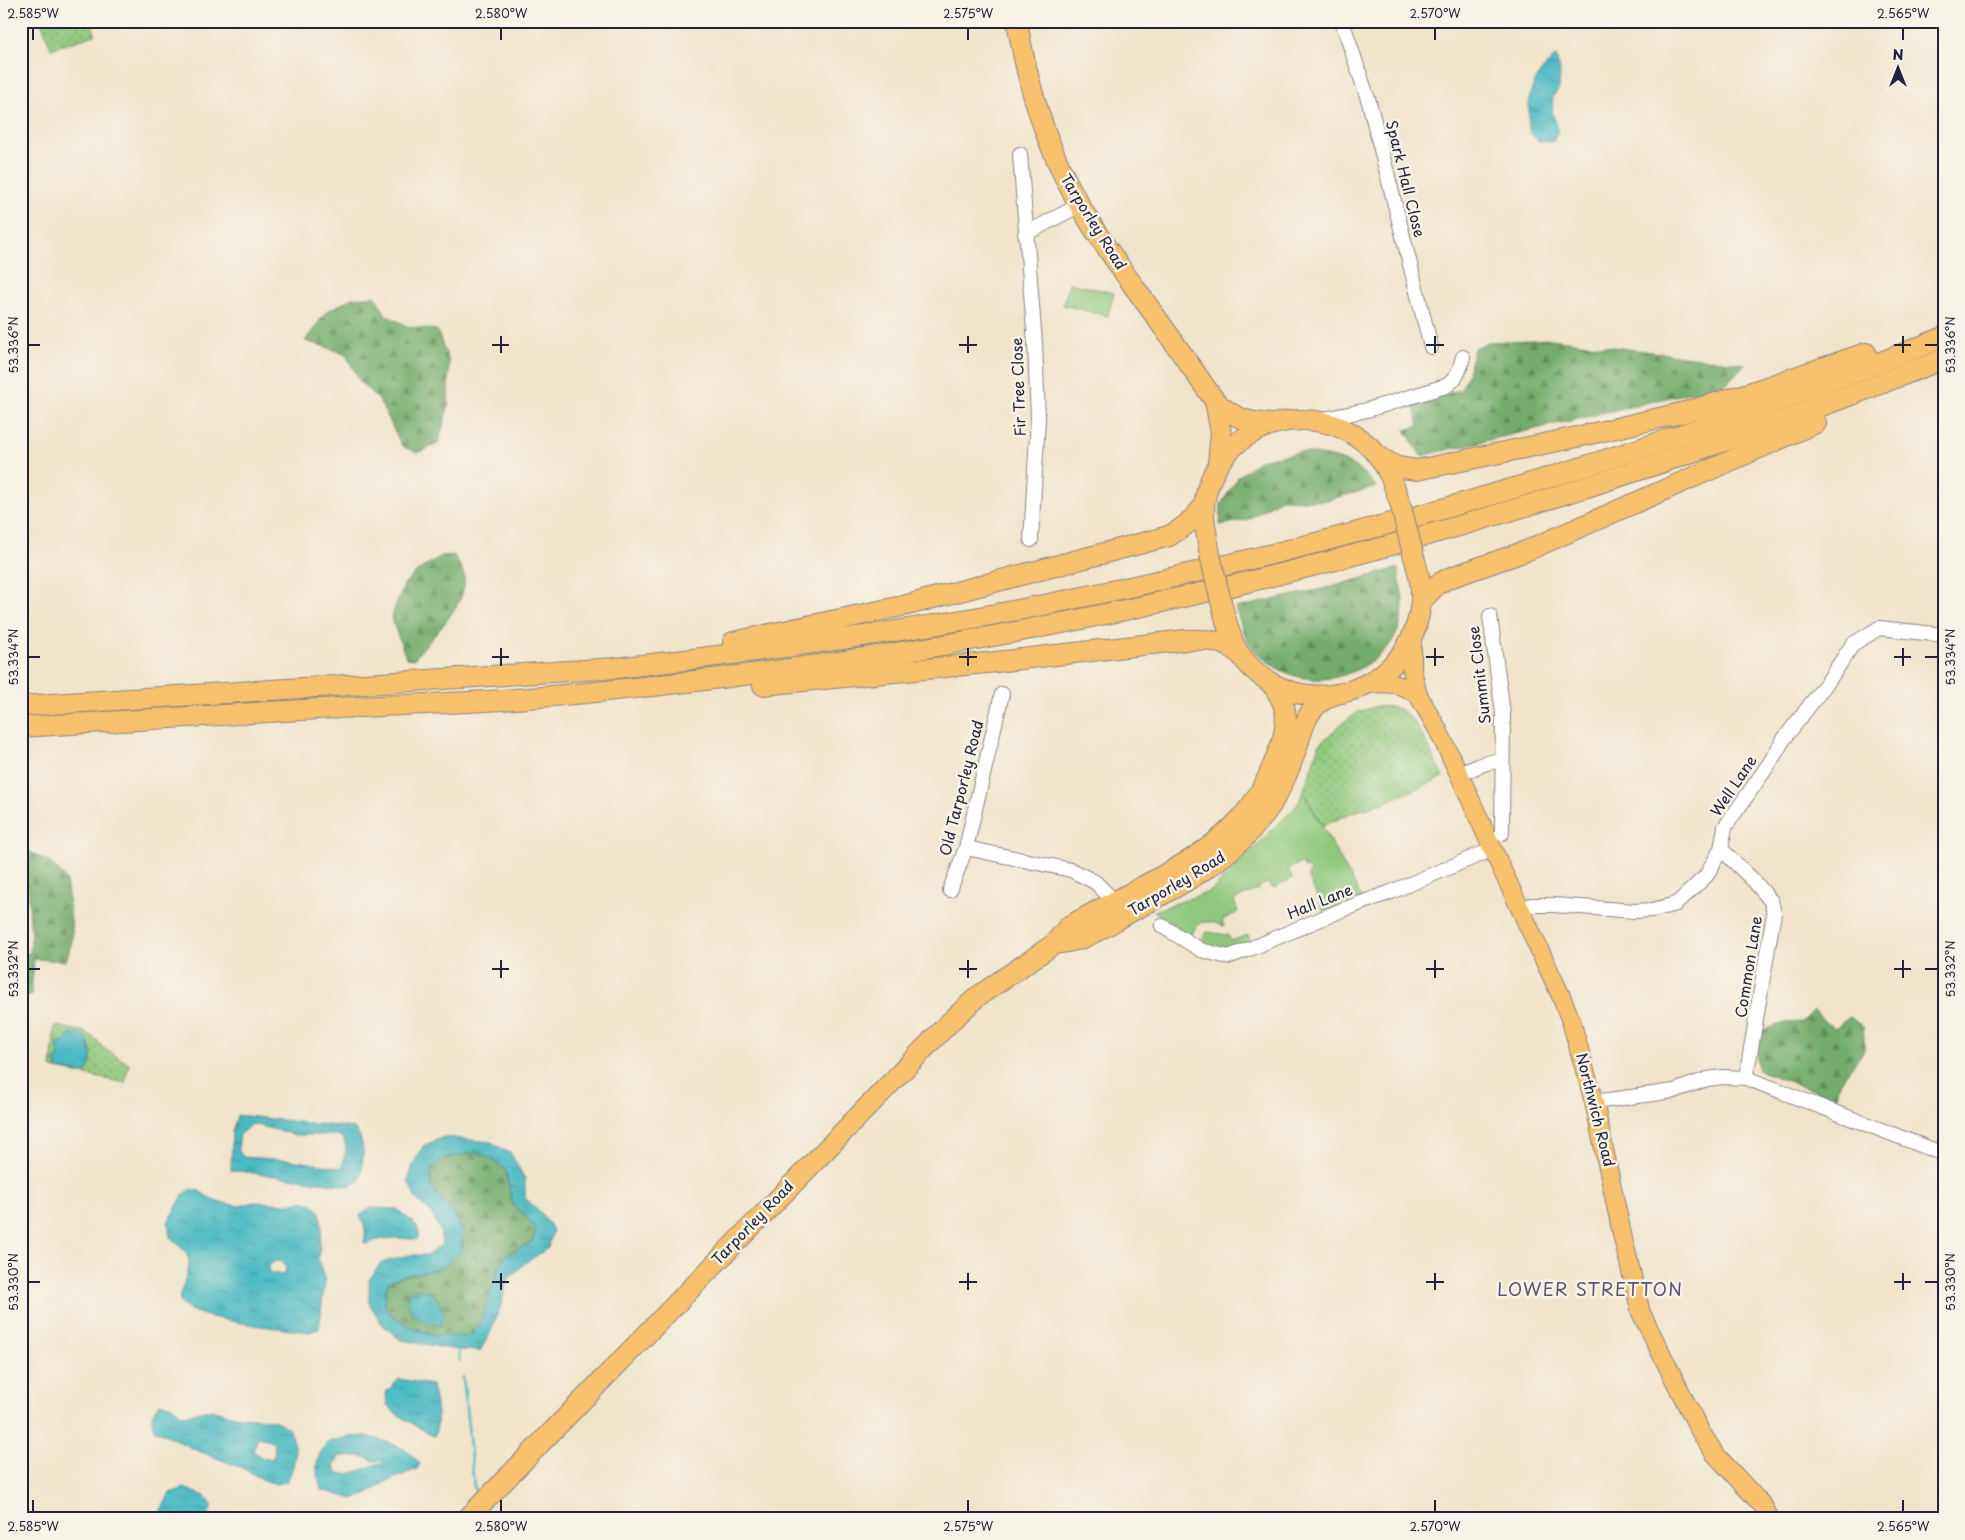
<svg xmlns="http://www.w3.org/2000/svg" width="1965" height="1540" font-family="'Playpen Sans',sans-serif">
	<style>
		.grass { fill: url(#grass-dots); stroke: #58755c }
		.forest { fill: url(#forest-firs); stroke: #4a6754 }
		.garden { fill: #8fc87c; stroke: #58755c }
		.water { fill: url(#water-ripples); stroke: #366e7e; fill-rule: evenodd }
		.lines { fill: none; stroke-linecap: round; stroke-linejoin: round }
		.stream { stroke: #4ab9c2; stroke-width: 2.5 }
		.minor-casing { stroke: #8a8382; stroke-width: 16 }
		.major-casing { stroke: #8a8382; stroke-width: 20 }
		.highway-casing { stroke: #8a8382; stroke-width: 22 }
		.minor { stroke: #fff; stroke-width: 14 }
		.major { stroke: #f7c06c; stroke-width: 18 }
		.highway { stroke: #f7c06c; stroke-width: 20 }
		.highway-bridge-casing { stroke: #8a8382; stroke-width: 22; stroke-linecap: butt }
		.highway-bridge { stroke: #f7c06c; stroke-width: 20 }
		.ticks { fill: none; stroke: #22223b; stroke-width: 2 }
		.labels { text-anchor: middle; stroke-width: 5; stroke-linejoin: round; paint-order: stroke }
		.street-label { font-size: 15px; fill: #22223b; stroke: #f7f3e8 }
		.quarter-label { font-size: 18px; letter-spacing: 1px; fill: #5c5472; stroke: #f7f3e8 }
		.neatline { fill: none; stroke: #22223b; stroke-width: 2 }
		.ticks-label { font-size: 12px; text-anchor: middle; fill: #22223b }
	</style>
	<defs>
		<pattern id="grass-dots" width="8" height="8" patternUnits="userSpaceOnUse" patternTransform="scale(1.25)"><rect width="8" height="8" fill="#8fc87c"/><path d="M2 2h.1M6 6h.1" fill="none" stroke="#74a267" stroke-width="1.8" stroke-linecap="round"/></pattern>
		<pattern id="forest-firs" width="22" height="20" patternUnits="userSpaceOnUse" patternTransform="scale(1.25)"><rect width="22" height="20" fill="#73ac6c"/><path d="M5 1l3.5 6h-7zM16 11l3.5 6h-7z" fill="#5e8c5a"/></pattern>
		<pattern id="water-ripples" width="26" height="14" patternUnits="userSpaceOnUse" patternTransform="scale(1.25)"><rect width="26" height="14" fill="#4ab9c2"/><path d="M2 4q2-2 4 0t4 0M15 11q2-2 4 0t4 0" fill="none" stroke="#3d969f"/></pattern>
	</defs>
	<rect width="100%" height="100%" fill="#f7f3e8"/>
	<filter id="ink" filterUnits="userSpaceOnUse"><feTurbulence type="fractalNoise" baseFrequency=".02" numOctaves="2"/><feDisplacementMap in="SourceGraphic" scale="10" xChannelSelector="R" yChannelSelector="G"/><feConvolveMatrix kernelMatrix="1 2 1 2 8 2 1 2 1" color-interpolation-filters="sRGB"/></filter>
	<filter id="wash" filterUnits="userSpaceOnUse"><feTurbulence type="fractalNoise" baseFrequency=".0096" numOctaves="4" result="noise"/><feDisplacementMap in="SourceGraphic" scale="20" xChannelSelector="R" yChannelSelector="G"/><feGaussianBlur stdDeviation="1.12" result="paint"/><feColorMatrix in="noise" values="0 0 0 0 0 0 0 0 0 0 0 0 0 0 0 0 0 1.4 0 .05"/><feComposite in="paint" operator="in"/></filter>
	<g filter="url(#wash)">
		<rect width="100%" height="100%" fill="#f1e4ca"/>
		<g class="grass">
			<path d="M41 21H92L95 35 51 49Z"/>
			<path d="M1377 706C1384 707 1394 706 1401 710 1420 721 1433 758 1443 777L1384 803 1351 813 1323 826 1303 792 1319 745 1340 725 1358 712Z"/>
			<path d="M55 1026 83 1031 96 1039 103 1048 129 1064 125 1083 51 1068Z"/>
		</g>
		<g class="forest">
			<path d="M375 296 386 315 409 327 437 330 449 362 448 408 438 444 417 453 402 446 379 400 361 383 346 355 332 349 305 341 326 312 352 298Z"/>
			<path d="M1551 339 1745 364 1726 384 1421 456 1405 430 1419 426 1413 403 1461 390 1468 374 1474 348 1490 342Z"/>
			<path d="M1300 452C1338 457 1351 458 1377 487L1323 501 1281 499 1247 520 1220 525 1221 504 1239 476 1260 460Z"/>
			<path d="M454 555C457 561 463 569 464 576 469 604 430 638 414 659L406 658 391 617 405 583 419 570 441 556Z"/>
			<path d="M1398 568C1400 590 1407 600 1400 624 1396 640 1384 653 1371 662 1333 686 1294 686 1259 655 1246 644 1241 624 1235 608L1331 587Z"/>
			<path d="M21 847 51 863 66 879 73 938 66 961 34 959 31 995 27 997 21 971V954L30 953 31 938 28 886 21 874Z"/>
			<path d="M1814 1010 1826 1023 1835 1028 1850 1017 1863 1027 1865 1050 1839 1083 1836 1099 1758 1070 1755 1032 1785 1023 1802 1022Z"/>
			<path d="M476 1152 491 1159 505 1169 513 1205 526 1216 536 1230 532 1242 508 1254 499 1267 482 1319 471 1336C441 1340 405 1332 385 1308V1293L388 1282 403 1276 441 1268 454 1214 431 1187V1169L444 1158Z"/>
		</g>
		<g class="garden">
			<path d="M1069 283 1114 293 1108 316 1063 305Z"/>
			<path d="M1303 792 1362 898 1324 912 1308 876 1311 870 1304 867 1302 863 1288 868 1292 879 1274 888 1267 883 1260 886 1259 889 1234 900 1238 912 1222 920 1224 926C1214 923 1204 918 1196 927 1193 931 1193 934 1188 936L1154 911 1211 891 1297 805Z"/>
			<path d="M1207 932 1228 935 1231 941 1248 935 1251 943 1224 951 1204 946 1202 939Z"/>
		</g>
		<g class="water">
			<path d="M1556 56 1560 71 1559 89 1553 96 1552 111 1558 130 1553 142 1538 141 1529 130C1528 94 1529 81 1556 56Z"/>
			<path d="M79 1033C92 1041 96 1061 85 1073L57 1069 55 1061 59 1056 57 1044 65 1042 69 1034Z"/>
			<path d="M237 1115 354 1128C367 1143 363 1162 360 1180L349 1186 231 1170 232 1132ZM252 1124 295 1135H337L344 1139 346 1149 342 1168 290 1160 243 1157 238 1149 240 1134Z"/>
			<path d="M443 1137 491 1142 511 1154 525 1179V1198L541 1213 553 1230 548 1248 525 1263 507 1280 501 1305 491 1331 480 1351 457 1350 400 1340 382 1324 369 1303V1280L381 1263 409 1255H428L442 1244 440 1230 432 1214 415 1198 408 1181 413 1165 423 1146ZM476 1152 491 1159 505 1169 513 1205 526 1216 536 1230 532 1242 508 1254 499 1267 482 1319 471 1336C441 1340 405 1331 385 1308V1293L388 1282 403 1276 441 1268 453 1260 461 1249 463 1231 454 1214 431 1187V1169L444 1158Z"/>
			<path d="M191 1189 200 1191 208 1197 224 1203 240 1206 254 1202 289 1204 301 1201 313 1204 320 1212 322 1226 318 1260 325 1281 319 1329 309 1332C288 1329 185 1320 180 1301 179 1296 181 1290 183 1286 192 1258 193 1258 170 1237L168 1222 183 1195ZM276 1261 283 1262 286 1267 285 1273 283 1275 270 1273 268 1269 270 1264Z"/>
			<path d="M370 1208 397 1209 417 1226 419 1233 417 1240C400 1237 382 1237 367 1244L364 1243C367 1228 364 1227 360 1215Z"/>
			<path d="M418 1289C437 1293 436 1297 444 1313L440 1326C420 1319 408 1317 407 1294Z"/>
			<path d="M399 1379 432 1385C435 1397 441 1425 434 1436L429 1434 394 1412 387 1405 386 1392Z"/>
			<path d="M160 1403 170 1405 183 1415C192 1414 204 1409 213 1410 222 1411 231 1416 240 1417 266 1420 292 1414 295 1449 296 1459 292 1473 286 1482L276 1484 264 1480 242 1468 196 1450 154 1429C150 1417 152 1411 160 1403ZM258 1437 273 1441 275 1453 272 1459 262 1458 253 1451Z"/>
			<path d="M367 1436C387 1442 407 1446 420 1464L417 1469 384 1483 368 1493 353 1499 321 1490C316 1467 313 1463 327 1442L349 1437ZM340 1456H362L374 1461 383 1460 384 1462C368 1465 354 1477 337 1473L334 1465Z"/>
			<path d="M184 1488 205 1496 212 1505 208 1518 160 1519 161 1510 170 1493Z"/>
		</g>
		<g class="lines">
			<g class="stream">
				<path d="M458 1349 460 1361"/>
				<path d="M463 1377 474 1487 477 1496"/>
			</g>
		</g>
	</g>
	<g filter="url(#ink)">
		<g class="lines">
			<g class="minor-casing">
				<g id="minor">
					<path d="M1342 21 1369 102 1431 347"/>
					<path d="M1020 154 1035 343 1038 419 1031 540"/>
					<path d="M1025 234 1080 205"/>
					<path d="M1319 420 1367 410 1446 386C1457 379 1460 369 1463 357"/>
					<path d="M1490 616 1503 713 1502 833"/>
					<path d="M1459 774 1486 763 1502 760"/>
					<path d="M966 848 1071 870 1095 882 1114 901 1121 904"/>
					<path d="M1721 849 1754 881 1771 901 1774 913 1746 1078"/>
					<path d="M950 890 966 848 1002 694"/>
					<path d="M1520 909 1531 905H1553L1635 911 1652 910 1676 904 1706 876 1721 849 1725 827 1769 764 1784 739 1829 680 1853 644 1879 628 1944 635"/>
					<path d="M1162 926 1201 950 1228 957 1252 948 1342 910 1391 892 1493 849"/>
					<path d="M1594 1102 1674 1091 1707 1079 1723 1077 1746 1078 1944 1154"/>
				</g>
			</g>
			<g class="major-casing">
				<g id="major">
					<path d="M1412 636V670L1418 695 1437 728 1459 774 1503 872 1561 996 1571 1021 1594 1102 1622 1234 1641 1313 1700 1431 1715 1454 1763 1506 1770 1519"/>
					<path d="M1368 684C1387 682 1402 683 1418 695"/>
				</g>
			</g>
			<g class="highway-casing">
				<g id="highway">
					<path d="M1017 21C1025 71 1038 118 1058 163 1079 211 1110 253 1140 295 1166 330 1190 366 1215 401 1233 418 1249 423 1274 424"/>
					<path d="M1215 401 1221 433 1218 463"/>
					<path d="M1378 456 1397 467 1417 470 1582 436 1685 412 1749 393 1866 353"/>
					<path d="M1210 555C1207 535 1201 514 1206 494 1224 420 1318 395 1372 449 1388 466 1394 485 1401 506"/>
					<path d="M1421 601 1438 584 1449 578 1526 551 1816 423"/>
					<path d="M1221 602C1226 619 1229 638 1239 653 1294 731 1415 695 1421 599 1422 583 1417 568 1413 554"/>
					<path d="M733 642 907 605 1169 536C1184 528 1195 519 1204 505"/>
					<path d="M763 685 996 662 1186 640C1208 639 1221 640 1239 653"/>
					<path d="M21 706 616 668C758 652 900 633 1039 606 1348 544 1652 456 1944 337"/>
					<path d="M21 727C120 721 219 715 318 709 383 705 449 704 515 699 581 694 647 687 712 679 1135 628 1548 517 1944 359"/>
					<path d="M1054 944C1062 943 1070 942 1077 940 1091 937 1119 918 1134 910 1186 882 1238 856 1271 805 1281 788 1289 771 1295 753 1305 724 1305 706 1336 694"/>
					<path d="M467 1519 950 1022 977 997 1054 944 1069 926C1090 915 1111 903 1132 892 1172 871 1212 851 1242 817 1258 799 1269 777 1277 755 1289 725 1291 706 1269 681"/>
				</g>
			</g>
			<use href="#minor" class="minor"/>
			<use href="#major" class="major"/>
			<use href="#highway" class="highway"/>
			<g class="highway-bridge-casing">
				<g id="highway-bridge">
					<path d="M1401 506 1413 554"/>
					<path d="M1210 555 1221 602"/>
				</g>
			</g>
			<use href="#highway-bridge" class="highway-bridge"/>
		</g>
	</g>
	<path class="ticks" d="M33 28V40M501 28V40M968 28V40M1435 28V40M1903 28V40M501 336V353M968 336V353M1435 336V353M1903 336V353M28 345H40M492 345H509M959 345H977M1426 345H1444M1894 345H1911M1925 345H1938M501 648V666M968 648V666M1435 648V666M1903 648V666M28 657H40M492 657H509M959 657H977M1426 657H1444M1894 657H1911M1925 657H1938M501 960V978M968 960V978M1435 960V978M1903 960V978M28 969H40M492 969H509M959 969H977M1426 969H1444M1894 969H1911M1925 969H1938M501 1273V1290M968 1273V1290M1435 1273V1290M1903 1273V1290M28 1282H40M492 1282H509M959 1282H977M1426 1282H1444M1894 1282H1911M1925 1282H1938M33 1500V1512M501 1500V1512M968 1500V1512M1435 1500V1512M1903 1500V1512"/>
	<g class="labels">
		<g class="street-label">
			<text transform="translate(1405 179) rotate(76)" y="5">Spark Hall Close</text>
			<text transform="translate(1093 222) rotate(58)" y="5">Tarporley Road</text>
			<text transform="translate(1019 387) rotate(-92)" y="5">Fir Tree Close</text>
			<text transform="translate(1480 675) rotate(-97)" y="5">Summit Close</text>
			<text transform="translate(1734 786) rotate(-56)" y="5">Well Lane</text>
			<text transform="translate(962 788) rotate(-76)" y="5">Old Tarporley Road</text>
			<text transform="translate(1177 884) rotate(-31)" y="5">Tarporley Road</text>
			<text transform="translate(1320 902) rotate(-22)" y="5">Hall Lane</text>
			<text transform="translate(1749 967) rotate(-81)" y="5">Common Lane</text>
			<text transform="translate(1595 1110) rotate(76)" y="5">Northwich Road</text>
			<text transform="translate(753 1223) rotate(-46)" y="5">Tarporley Road</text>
		</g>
		<g class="quarter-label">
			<text x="1590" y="1296">LOWER STRETTON</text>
		</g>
	</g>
	<rect width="1965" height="1540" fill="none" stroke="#f7f3e8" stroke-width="55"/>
	<g transform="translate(1898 68)" stroke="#f7f3e8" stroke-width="4" paint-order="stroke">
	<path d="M0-4L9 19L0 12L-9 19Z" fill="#22223b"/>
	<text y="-8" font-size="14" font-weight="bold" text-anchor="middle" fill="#22223b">N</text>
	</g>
	<rect x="28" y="28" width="1910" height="1484" class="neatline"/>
	<g class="ticks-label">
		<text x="33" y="18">2.585°W</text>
		<text x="501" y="18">2.580°W</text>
		<text x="968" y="18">2.575°W</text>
		<text x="1435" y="18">2.570°W</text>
		<text x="1903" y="18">2.565°W</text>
		<text transform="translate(14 345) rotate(-90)" y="4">53.336°N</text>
		<text transform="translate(1951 345) rotate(-90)" y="4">53.336°N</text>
		<text transform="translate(14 657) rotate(-90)" y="4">53.334°N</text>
		<text transform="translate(1951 657) rotate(-90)" y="4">53.334°N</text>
		<text transform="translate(14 969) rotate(-90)" y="4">53.332°N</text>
		<text transform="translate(1951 969) rotate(-90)" y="4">53.332°N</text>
		<text transform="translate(14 1282) rotate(-90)" y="4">53.330°N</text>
		<text transform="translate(1951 1282) rotate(-90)" y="4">53.330°N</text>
		<text x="33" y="1531">2.585°W</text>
		<text x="501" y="1531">2.580°W</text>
		<text x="968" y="1531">2.575°W</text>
		<text x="1435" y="1531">2.570°W</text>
		<text x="1903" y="1531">2.565°W</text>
	</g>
</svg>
